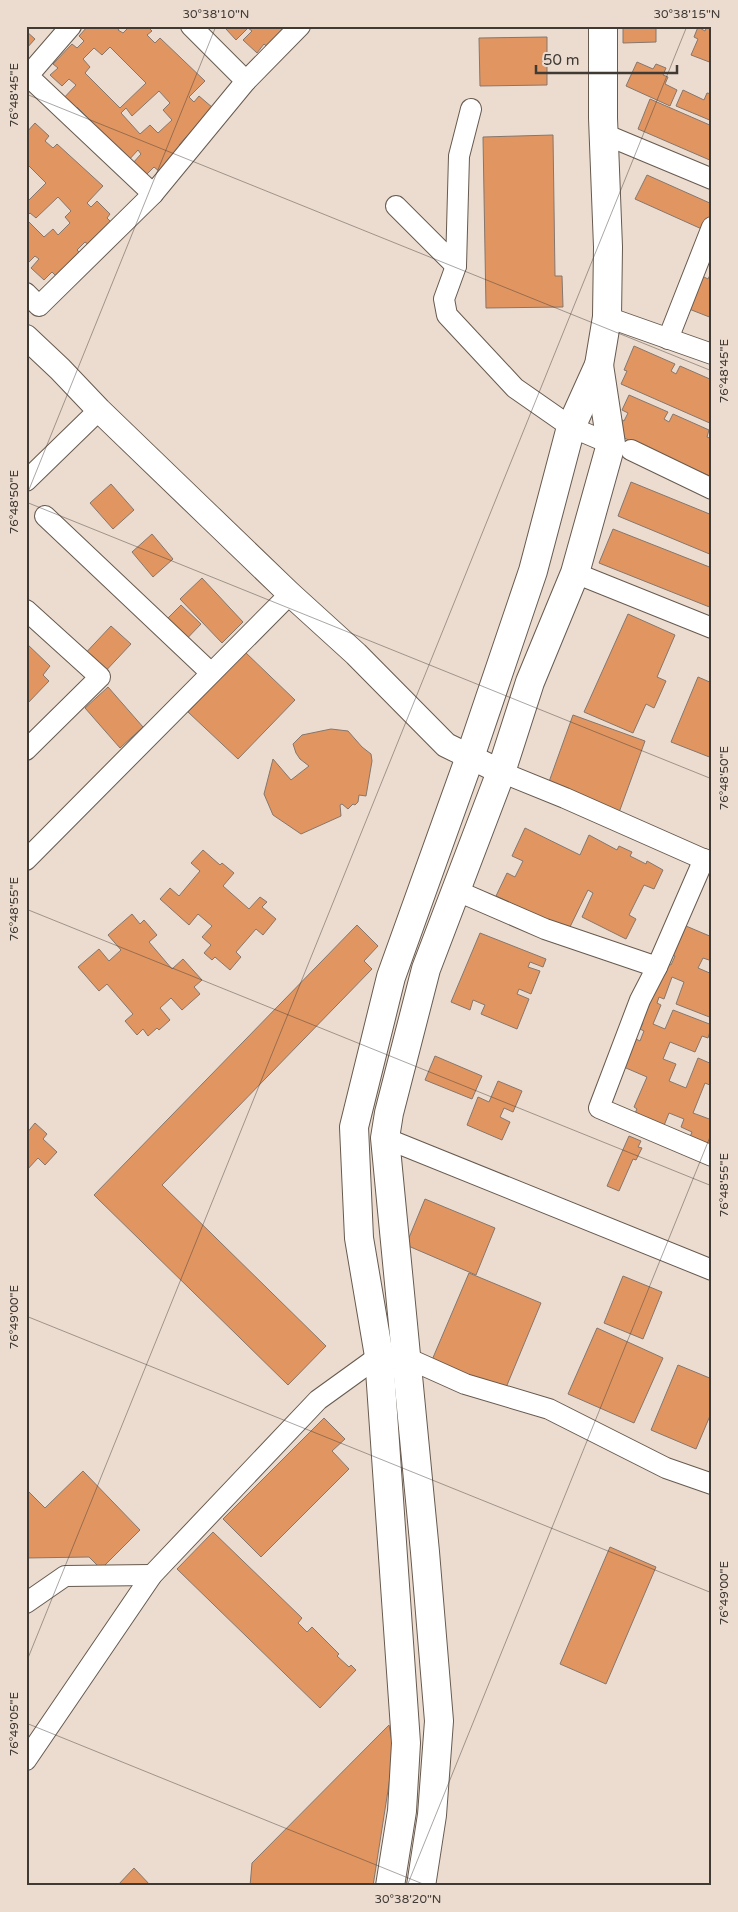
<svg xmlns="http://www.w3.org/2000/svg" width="738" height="1912" font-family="'Varela Round',sans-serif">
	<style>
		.building { fill: #e19662; stroke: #86766c; fill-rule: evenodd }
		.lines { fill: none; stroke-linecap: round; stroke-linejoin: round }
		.minor-casing { stroke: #675a4f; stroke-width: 22 }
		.tertiary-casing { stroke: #675a4f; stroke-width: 26 }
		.secondary-casing { stroke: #675a4f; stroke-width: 30 }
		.minor { stroke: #fff; stroke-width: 20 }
		.tertiary { stroke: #fff; stroke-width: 24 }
		.secondary { stroke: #fff; stroke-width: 28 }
		.ticks { fill: none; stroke: #403a35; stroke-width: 1; stroke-opacity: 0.45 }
		.neatline { fill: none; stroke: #403a35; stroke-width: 2 }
		.ticks-label { font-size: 12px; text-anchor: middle; fill: #403a35 }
	</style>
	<rect width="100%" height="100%" fill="#ecdccf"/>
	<g class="building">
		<path d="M88 26H121L118 30 123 33 130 26H147L152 31 147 35 155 43 160 38 205 81 189 97 194 102 199 96 213 108 191 140 187 136 179 145 183 148 160 172 154 167 146 175 133 163 141 154 138 150 127 162 83 121 87 117 77 107 73 112 61 101 76 85 69 79 62 86 50 75 58 68 53 64 72 44 77 48 84 41 79 36ZM110 47 146 83 120 108 85 73 90 67 83 59 94 48 102 55ZM159 91 170 103 163 110 172 120 158 133 150 125 140 134 121 113 126 108 132 116Z"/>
		<path d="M228 26H292L271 50 264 44 257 53 243 40 252 31 248 28 236 40 226 29Z"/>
		<path d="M623 26H656V42L623 43Z"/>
		<path d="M707 26 712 28V63L691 55 698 39 694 37 698 27 705 31Z"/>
		<path d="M26 31 35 39 26 49Z"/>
		<path d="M547 37V85L480 86 479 38Z"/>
		<path d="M637 62 653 69 656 64 666 68 663 75 668 77 665 84 677 90 670 106 626 86Z"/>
		<path d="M683 90 704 100 707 93 712 94V121L676 106Z"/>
		<path d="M650 99 712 126V161L638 129Z"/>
		<path d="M35 123 49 136 45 141 53 148 57 144 103 186 87 203 91 207 97 201 110 214 107 218 111 222 89 245 85 242 77 250 81 254 58 278 52 272 44 280 31 268 39 259 35 256 26 265V219L44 237 53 229 58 235 70 223 65 217 71 211 58 197 36 218 30 213 26 217V203L46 183 26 163V133Z"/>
		<path d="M553 135 555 276H562L563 307 486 308 483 137Z"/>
		<path d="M647 175 712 204V212L704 230 635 199Z"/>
		<path d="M712 271V318L689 309 702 276 708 279Z"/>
		<path d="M634 346 675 364 671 371 676 374 680 366 712 380V424L621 384 627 371 624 370Z"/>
		<path d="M629 395 668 412 664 419 669 422 673 414 709 430 707 437 712 439V477L613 433 619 418 624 421 628 413 622 410Z"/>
		<path d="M631 482 712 515V555L618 516Z"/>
		<path d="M111 484 134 510 113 529 90 503Z"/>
		<path d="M613 529 712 568V608L599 563Z"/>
		<path d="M152 534 173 559 153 577 132 552Z"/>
		<path d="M202 578 243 622 222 643 180 599Z"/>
		<path d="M181 605 201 624 175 651 155 631Z"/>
		<path d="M628 614 675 635 657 677 666 681 654 708 646 704 633 733 584 712Z"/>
		<path d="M111 626 131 644 100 677 80 659Z"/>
		<path d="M26 643 50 666 43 675 49 681 26 705Z"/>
		<path d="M245 652 295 700 238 759 188 712Z"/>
		<path d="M698 677 712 683V758L671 742Z"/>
		<path d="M108 687 143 727 120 748 85 708Z"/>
		<path d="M573 715 645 741 617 818 545 793Z"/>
		<path d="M331 729 348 731 362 747 371 754 372 761 366 796 359 795 358 802 355 805 353 804 348 809 342 804 340 805 341 816 301 834 273 815 264 794 273 759 291 780 309 766 300 759 296 753 293 744 302 735Z"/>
		<path d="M525 828 580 855 589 835 617 850 619 846 632 852 630 856 646 864 647 861 663 870 654 889 644 885 629 915 636 919 626 939 582 917 593 893 588 890 568 931 496 896 507 873 515 877 523 861 512 856Z"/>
		<path d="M203 850 220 865 222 863 234 873 223 886 249 909 260 897 267 902 262 907 276 919 263 935 256 929 236 952 241 957 230 970 215 957 212 960 204 953 211 945 202 937 212 926 198 914 189 925 160 899 170 888 179 896 200 871 191 863Z"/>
		<path d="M132 914 140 924 144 920 157 935 149 942 172 969 183 959 202 980 194 987 200 994 182 1010 171 998 160 1008 170 1020 159 1030 157 1028 148 1036 143 1029 137 1035 125 1021 133 1014 107 984 99 991 78 967 99 949 109 961 121 950 108 935Z"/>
		<path d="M667 918 712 937V961L703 958 698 968 712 974V1018L676 1004 684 982 672 977 664 999 659 997 657 1003 661 1005 653 1024 665 1029 673 1010 712 1025 708 1038 702 1036 695 1052 670 1042 663 1059 676 1064 669 1081 686 1088 698 1058 712 1064V1086L705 1083 693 1113 712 1120V1149L689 1139 692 1132 681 1127 684 1119 669 1113 663 1128 634 1115 637 1109 634 1107 647 1077 612 1062 633 1045 636 1039 640 1041 644 1031 640 1029 643 1023 637 1021 668 964 671 965 675 956 672 955Z"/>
		<path d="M357 925 378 946 364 961 372 969 162 1185 326 1346 288 1385 94 1195Z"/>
		<path d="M480 933 546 959 543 967 530 962 528 967 540 971 531 994 519 989 517 994 529 999 517 1029 481 1014 485 1005 473 1000 470 1010 451 1002Z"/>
		<path d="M435 1056 482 1076 472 1099 425 1080Z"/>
		<path d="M498 1081 522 1091 513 1112 504 1108 500 1117 510 1122 502 1140 467 1125 478 1097 489 1102Z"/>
		<path d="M35 1123 47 1134 43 1139 57 1152 45 1165 38 1158 26 1171V1134Z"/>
		<path d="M629 1136 641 1141 638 1147 642 1148 636 1160 633 1159 619 1191 607 1186Z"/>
		<path d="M425 1199 495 1228 476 1275 406 1245Z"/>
		<path d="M469 1273 541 1303 505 1390 432 1360Z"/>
		<path d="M623 1276 662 1292 643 1339 604 1323Z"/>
		<path d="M597 1328 663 1358 634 1423 568 1394Z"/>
		<path d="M678 1365 712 1379V1411L696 1449 651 1430Z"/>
		<path d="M324 1418 345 1439 332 1451 349 1469 261 1557 223 1519Z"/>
		<path d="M83 1471 140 1530 101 1569 89 1557 26 1558V1489L45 1508Z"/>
		<path d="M213 1532 302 1618 298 1623 307 1632 312 1627 339 1654 337 1656 349 1667 351 1665 356 1670 320 1708 177 1569Z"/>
		<path d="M610 1547 656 1567 606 1684 560 1664Z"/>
		<path d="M389 1725 394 1752 373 1886H250L252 1863Z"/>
		<path d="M134 1868 151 1886H117Z"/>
	</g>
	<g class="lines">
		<g class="minor-casing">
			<g id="minor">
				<path d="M191 26 246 81 300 26"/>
				<path d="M28 76 153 194"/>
				<path d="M26 78 71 26"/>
				<path d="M604 134 712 179"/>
				<path d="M396 206 456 266 459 156 471 109"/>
				<path d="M456 266 444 299 447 315 515 388 571 427 611 444"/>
				<path d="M26 293 39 306 153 194 246 81"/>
				<path d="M607 317 712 354"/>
				<path d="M668 339 712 227"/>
				<path d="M631 450 712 489"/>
				<path d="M26 481 99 410"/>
				<path d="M45 516 211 673"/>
				<path d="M575 573 712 628"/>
				<path d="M26 610 100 677 26 750"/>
				<path d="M501 772 565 798 712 863"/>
				<path d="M704 859 657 967 640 1000 599 1108 712 1156"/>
				<path d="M26 860 290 594"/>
				<path d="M455 890 545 929 657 967"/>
				<path d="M385 1138 712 1270"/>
				<path d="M26 1603 65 1576 152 1575"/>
				<path d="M26 1760 152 1575 318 1400 379 1356 407 1358 465 1384 549 1409 666 1468 712 1484"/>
			</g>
		</g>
		<g class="tertiary-casing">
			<path id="tertiary" d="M26 337 60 369 99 410 210 517 290 594 356 654 446 745 501 772"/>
		</g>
		<g class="secondary-casing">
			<g id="secondary">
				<path d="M390 1886 402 1811 406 1743 379 1356 359 1238 354 1127 391 977 470 757 533 571 571 427 599 365 607 317 608 247 603 118V26"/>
				<path d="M421 1886 432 1815 439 1721 425 1552 385 1138 389 1113 426 969 501 772 530 682 575 573 611 444 599 365"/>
			</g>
		</g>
		<use href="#minor" class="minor"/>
		<use href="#tertiary" class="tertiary"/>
		<use href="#secondary" class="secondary"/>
	</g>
	<path class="ticks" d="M26 94 712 371M26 497 216 26M26 502 712 779M26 909 712 1186M26 1316 712 1593M26 1663 687 26M26 1723 428 1886M407 1886 712 1132"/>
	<rect width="738" height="1912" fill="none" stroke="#ecdccf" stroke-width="55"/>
	<path d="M536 65v8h141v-8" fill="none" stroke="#403a35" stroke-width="2.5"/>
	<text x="543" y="65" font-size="15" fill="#403a35" stroke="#ecdccf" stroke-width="4" paint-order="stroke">50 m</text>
	<rect x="28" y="28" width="682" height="1856" class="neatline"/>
	<g class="ticks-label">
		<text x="216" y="18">30°38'10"N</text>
		<text x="687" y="18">30°38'15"N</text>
		<text transform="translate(14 95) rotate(-90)" y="4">76°48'45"E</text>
		<text transform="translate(724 371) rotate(-90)" y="4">76°48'45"E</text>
		<text transform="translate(14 502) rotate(-90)" y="4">76°48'50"E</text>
		<text transform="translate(724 778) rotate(-90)" y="4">76°48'50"E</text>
		<text transform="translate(14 909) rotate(-90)" y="4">76°48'55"E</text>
		<text transform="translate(724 1185) rotate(-90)" y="4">76°48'55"E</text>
		<text transform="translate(14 1317) rotate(-90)" y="4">76°49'00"E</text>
		<text transform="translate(724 1593) rotate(-90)" y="4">76°49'00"E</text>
		<text transform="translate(14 1724) rotate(-90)" y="4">76°49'05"E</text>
		<text x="408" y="1903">30°38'20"N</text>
	</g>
</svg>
